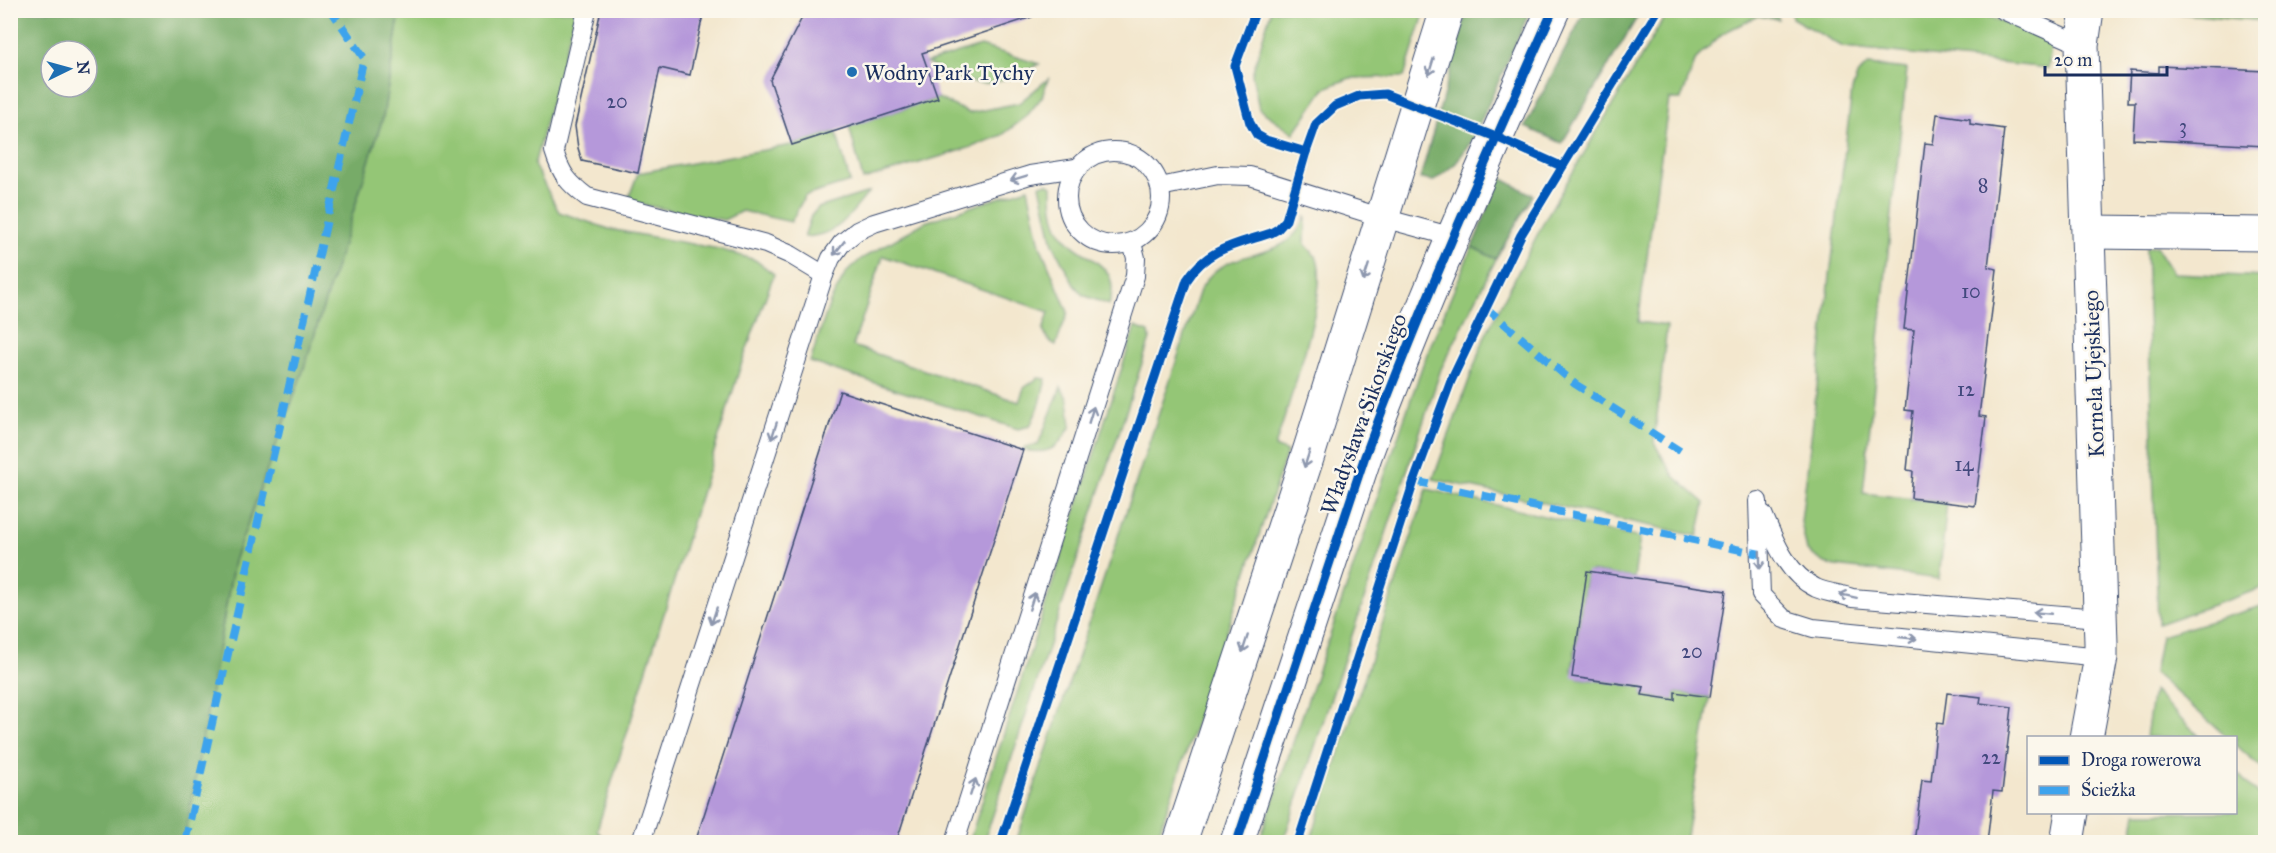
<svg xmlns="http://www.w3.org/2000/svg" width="2276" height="853" font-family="'IM FELL Great Primer',serif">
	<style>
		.green { fill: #94c676; stroke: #587a6a; stroke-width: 1.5 }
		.forest { fill: #77ab67; stroke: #496d62; stroke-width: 1.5; fill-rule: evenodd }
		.building { fill: #b598da }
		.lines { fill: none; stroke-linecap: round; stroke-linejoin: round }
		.service-casing { stroke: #3b4b6f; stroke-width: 20 }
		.minor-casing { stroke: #3b4b6f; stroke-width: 35 }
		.tertiary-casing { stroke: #3b4b6f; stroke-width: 35 }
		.service { stroke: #fff; stroke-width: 18 }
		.minor { stroke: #fff; stroke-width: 33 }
		.tertiary { stroke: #fff; stroke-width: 33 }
		.quiet { stroke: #3da3ed; stroke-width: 8; stroke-dasharray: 15 8; stroke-linecap: butt }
		.cycleway-casing { stroke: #fbf7ec; stroke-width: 13 }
		.cycleway { stroke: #0057b8; stroke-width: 9 }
		.oneway { stroke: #8d97ae }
		.poi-dot { fill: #1f6fb2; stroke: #fbf7ec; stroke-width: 2 }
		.labels { text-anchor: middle; stroke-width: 5; stroke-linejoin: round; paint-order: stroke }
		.number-label { font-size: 20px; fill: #42497d }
		.poi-label { font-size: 22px; fill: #1b2f5e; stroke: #fbf7ec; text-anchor: start }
		.street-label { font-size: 22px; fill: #1b2f5e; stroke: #fbf7ec }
	</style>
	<rect width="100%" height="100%" fill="#fbf7ec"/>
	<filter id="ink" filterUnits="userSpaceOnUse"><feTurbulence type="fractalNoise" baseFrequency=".0167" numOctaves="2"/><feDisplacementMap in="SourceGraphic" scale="12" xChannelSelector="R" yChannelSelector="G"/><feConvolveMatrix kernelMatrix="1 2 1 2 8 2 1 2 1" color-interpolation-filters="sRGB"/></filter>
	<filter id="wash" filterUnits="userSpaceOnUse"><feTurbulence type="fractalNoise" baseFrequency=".008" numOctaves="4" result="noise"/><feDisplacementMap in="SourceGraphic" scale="24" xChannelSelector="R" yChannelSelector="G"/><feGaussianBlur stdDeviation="1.35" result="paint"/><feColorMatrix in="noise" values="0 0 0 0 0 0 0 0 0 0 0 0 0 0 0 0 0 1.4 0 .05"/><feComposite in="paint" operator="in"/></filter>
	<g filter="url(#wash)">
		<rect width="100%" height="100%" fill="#f3e7ce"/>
		<g class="green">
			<path d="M400 11H576L534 165 559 212 609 229 719 249 755 260 774 274 740 368 597 830 606 842H184L234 561 303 371 383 117Z"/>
			<path d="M1271 11V10L1425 11 1404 77 1350 78 1325 88 1294 133 1259 109 1252 74Z"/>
			<path d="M1668 11H1777L1778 19 1758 16 1723 33 1696 59 1681 99H1669L1638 322 1667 326 1654 443 1674 476 1705 503 1698 536 1433 479 1485 336 1548 214Z"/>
			<path d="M1791 11H1974L2052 41 2048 68 1843 47 1792 18Z"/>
			<path d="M2147 11H2265V21Z"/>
			<path d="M981 46 1039 64C990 91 974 89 926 63Z"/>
			<path d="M1868 65 1907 69 1863 493 1947 503 1939 579 1828 565 1807 551 1801 522 1852 90 1858 74Z"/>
			<path d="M1048 79 1042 97 1026 117 1002 135 972 147 863 180 849 126 938 98 969 113 1019 103Z"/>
			<path d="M836 131 850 182 805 196 791 222 742 211 724 220 627 202 638 173 791 145Z"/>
			<path d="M1047 183 1052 186C1052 202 1052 218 1061 232 1079 261 1124 260 1109 305L1083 295 1074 285 1053 244 1040 185Z"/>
			<path d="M1028 188 1040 245 1068 312 1056 345 1049 341 1043 331 1049 312 883 256 853 346 1019 402 1024 388 1038 378 1046 379 1040 404 1030 426 1018 429 810 362 830 302 846 273 861 259 925 222Z"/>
			<path d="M869 192C848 217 839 235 804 237L811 216 818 208Z"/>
			<path d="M1306 216 1305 244C1309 249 1317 256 1318 262 1327 299 1287 407 1275 447L1287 452 1156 842H1016L1200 290C1204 284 1208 276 1214 272 1245 246 1287 262 1306 216Z"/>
			<path d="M2156 246 2173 273 2266 277 2265 587 2158 624 2146 248Z"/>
			<path d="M1472 247 1496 259 1441 369 1283 842H1259L1424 361Z"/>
			<path d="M1135 327 1149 332 1150 339 984 842H969Z"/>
			<path d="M1061 387 1068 400 1071 426C1057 449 1050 455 1023 450L1025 447 1038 445Z"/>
			<path d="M1427 489 1640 538 1634 578 1591 571 1586 577 1572 671 1578 678 1644 687 1643 696 1674 700 1675 692 1710 697 1685 842H1310Z"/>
			<path d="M2265 605H2266L2265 771 2236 745V738L2227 737 2154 673 2161 636Z"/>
			<path d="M2153 691 2200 737H2146Z"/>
			<path d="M2236 772 2265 802V842H2131L2136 813 2236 812Z"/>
		</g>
		<g class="forest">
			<path d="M10 11H400L383 117 303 371 234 561 184 842H11ZM51 51H87V87H51Z"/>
			<path d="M1467 11H1530L1473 139 1456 163 1434 181 1420 179Z"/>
			<path d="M1585 11H1641L1562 143 1525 127Z"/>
			<path d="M1501 178 1533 195 1496 259 1472 247Z"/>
		</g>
		<g id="blocks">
			<g class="building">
				<path d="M601 10H704L690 75 660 68 638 173 582 161 578 148 575 126Z"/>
				<path d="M806 10H1031L1032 17 922 53 938 98 792 145 770 80Z"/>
				<path d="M2159 66 2265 71V146L2133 139 2135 102H2128L2130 71 2159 73Z"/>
				<path d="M1937 114 1970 119V124L2004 129 1988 267 1997 269 1979 416 1986 417 1975 506 1911 498 1913 471 1907 470 1913 411 1905 410 1914 330 1904 329 1925 143 1933 144Z"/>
				<path d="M840 391 1023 450 896 843H695Z"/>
				<path d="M1587 571 1726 591 1710 697 1675 692V700L1642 695 1644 687 1572 677Z"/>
				<path d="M1947 693 1981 697 1980 703 2012 707 2002 792 1993 791 1987 843H1914L1922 780 1931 781 1937 723 1943 724Z"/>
			</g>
		</g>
	</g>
	<g filter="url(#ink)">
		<use href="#blocks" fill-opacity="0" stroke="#3b4b6f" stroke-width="1.5"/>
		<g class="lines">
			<g class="service-casing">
				<g id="service">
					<path d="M587 10 554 151C561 174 568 183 587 197L766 244 791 255 824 275"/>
					<path d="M2003 10 2082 45"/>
					<circle cx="1114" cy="198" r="47"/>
					<path d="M1160 187 1218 175 1250 176 1383 218 1453 237"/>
					<path d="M1758 501 1761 595 1784 619 1813 628 2101 657"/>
					<path d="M1763 514C1775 542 1787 574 1816 588 1827 593 1841 594 1852 598L2100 618"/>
					<path d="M641 842 824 275 831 258 842 243 857 231 874 223 1030 175 1076 168"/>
					<path d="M955 842 1135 276 1136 258 1132 243"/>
				</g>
			</g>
			<g class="minor-casing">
				<g id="minor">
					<path d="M2089 232 2266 234"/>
					<path d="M2086 738 2101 657V643L2082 45 2087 10"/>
					<path d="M2067 842 2072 812"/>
				</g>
			</g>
			<g class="tertiary-casing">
				<g id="tertiary">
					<path d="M1180 842 1310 449 1447 10"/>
					<path d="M1237 842 1365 456C1421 305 1487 158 1553 10"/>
				</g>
			</g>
			<use href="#service" class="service"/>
			<use href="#minor" class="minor"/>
			<use href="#tertiary" class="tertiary"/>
			<g class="quiet">
				<path d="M1485 307 1575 384 1680 451"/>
				<path d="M1414 481 1760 554"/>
				<path d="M185 842 364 58 331 10"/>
			</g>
			<g class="cycleway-casing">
				<g id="cycleway">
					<path d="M1306 152 1316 124 1335 106 1359 96 1385 94 1496 137 1561 166"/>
					<path d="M1001 842 1187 280C1207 248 1238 244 1271 233L1278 229 1286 220 1306 152 1266 140 1257 135 1250 123 1235 66 1256 10"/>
					<path d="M1237 842 1365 456C1421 305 1487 158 1553 10"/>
					<path d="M1298 842 1414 481 1451 381 1521 235 1658 10"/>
				</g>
			</g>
			<use href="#cycleway" class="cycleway"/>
		</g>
		<defs><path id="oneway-shaft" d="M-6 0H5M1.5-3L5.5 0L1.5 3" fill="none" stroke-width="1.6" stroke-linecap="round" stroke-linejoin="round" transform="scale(1.5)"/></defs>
		<g class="oneway">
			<use href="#oneway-shaft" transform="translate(1431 67) rotate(107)"/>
			<use href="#oneway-shaft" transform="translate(1019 178) rotate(163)"/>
			<use href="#oneway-shaft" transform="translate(839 248) rotate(128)"/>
			<use href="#oneway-shaft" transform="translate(1366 273) rotate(108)"/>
			<use href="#oneway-shaft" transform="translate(1091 415) rotate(-73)"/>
			<use href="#oneway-shaft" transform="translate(774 431) rotate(108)"/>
			<use href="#oneway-shaft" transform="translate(1307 459) rotate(108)"/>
			<use href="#oneway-shaft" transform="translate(1760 560) rotate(89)"/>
			<use href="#oneway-shaft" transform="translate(1848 596) rotate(-168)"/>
			<use href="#oneway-shaft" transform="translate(1032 601) rotate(-72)"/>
			<use href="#oneway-shaft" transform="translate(2042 613) rotate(-175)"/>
			<use href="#oneway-shaft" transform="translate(714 616) rotate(108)"/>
			<use href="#oneway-shaft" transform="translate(1908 638) rotate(6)"/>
			<use href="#oneway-shaft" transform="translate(1245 644) rotate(108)"/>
			<use href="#oneway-shaft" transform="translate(973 787) rotate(-72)"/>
		</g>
	</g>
	<circle class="poi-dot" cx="852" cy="72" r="6"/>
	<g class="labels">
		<g class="number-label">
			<text x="617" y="108">20</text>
			<text x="2183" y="133">3</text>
			<text x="1983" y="192">8</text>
			<text x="1971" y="298">10</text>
			<text x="1966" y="396">12</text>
			<text x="1964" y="471">14</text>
			<text x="1692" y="658">20</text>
			<text x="1991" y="764">22</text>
		</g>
		<g class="poi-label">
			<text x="864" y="80">Wodny Park Tychy</text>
		</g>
		<g class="street-label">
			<text transform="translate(2093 374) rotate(-92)" y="8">Kornela Ujejskiego</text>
			<text transform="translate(1363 414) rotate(-70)" y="8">Władysława Sikorskiego</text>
		</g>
	</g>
	<rect width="2276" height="853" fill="none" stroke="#fbf7ec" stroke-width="36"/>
	<rect x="2027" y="736" width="210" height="78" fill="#fbf7ec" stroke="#a1a7b3" stroke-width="1.5"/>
	<rect x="2039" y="756" width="30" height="9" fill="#0057b8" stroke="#a1a7b3" stroke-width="1.5"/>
	<text x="2081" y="766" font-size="18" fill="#1b2f5e">Droga rowerowa</text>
	<rect x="2039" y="786" width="30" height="9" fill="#3da3ed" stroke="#a1a7b3" stroke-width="1.5"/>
	<text x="2081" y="796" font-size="18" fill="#1b2f5e">Ścieżka</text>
	<g transform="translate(69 69) rotate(85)"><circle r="28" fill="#fbf7ec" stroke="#a1a7b3" stroke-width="1.5"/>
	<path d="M0-4.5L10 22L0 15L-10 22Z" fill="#1f6fb2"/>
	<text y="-9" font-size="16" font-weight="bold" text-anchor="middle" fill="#1b2f5e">N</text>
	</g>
	<path d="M2045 66v9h122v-9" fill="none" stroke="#1b2f5e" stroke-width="3"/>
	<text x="2054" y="66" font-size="18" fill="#1b2f5e" stroke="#fbf7ec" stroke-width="4.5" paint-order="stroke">20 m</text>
</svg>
